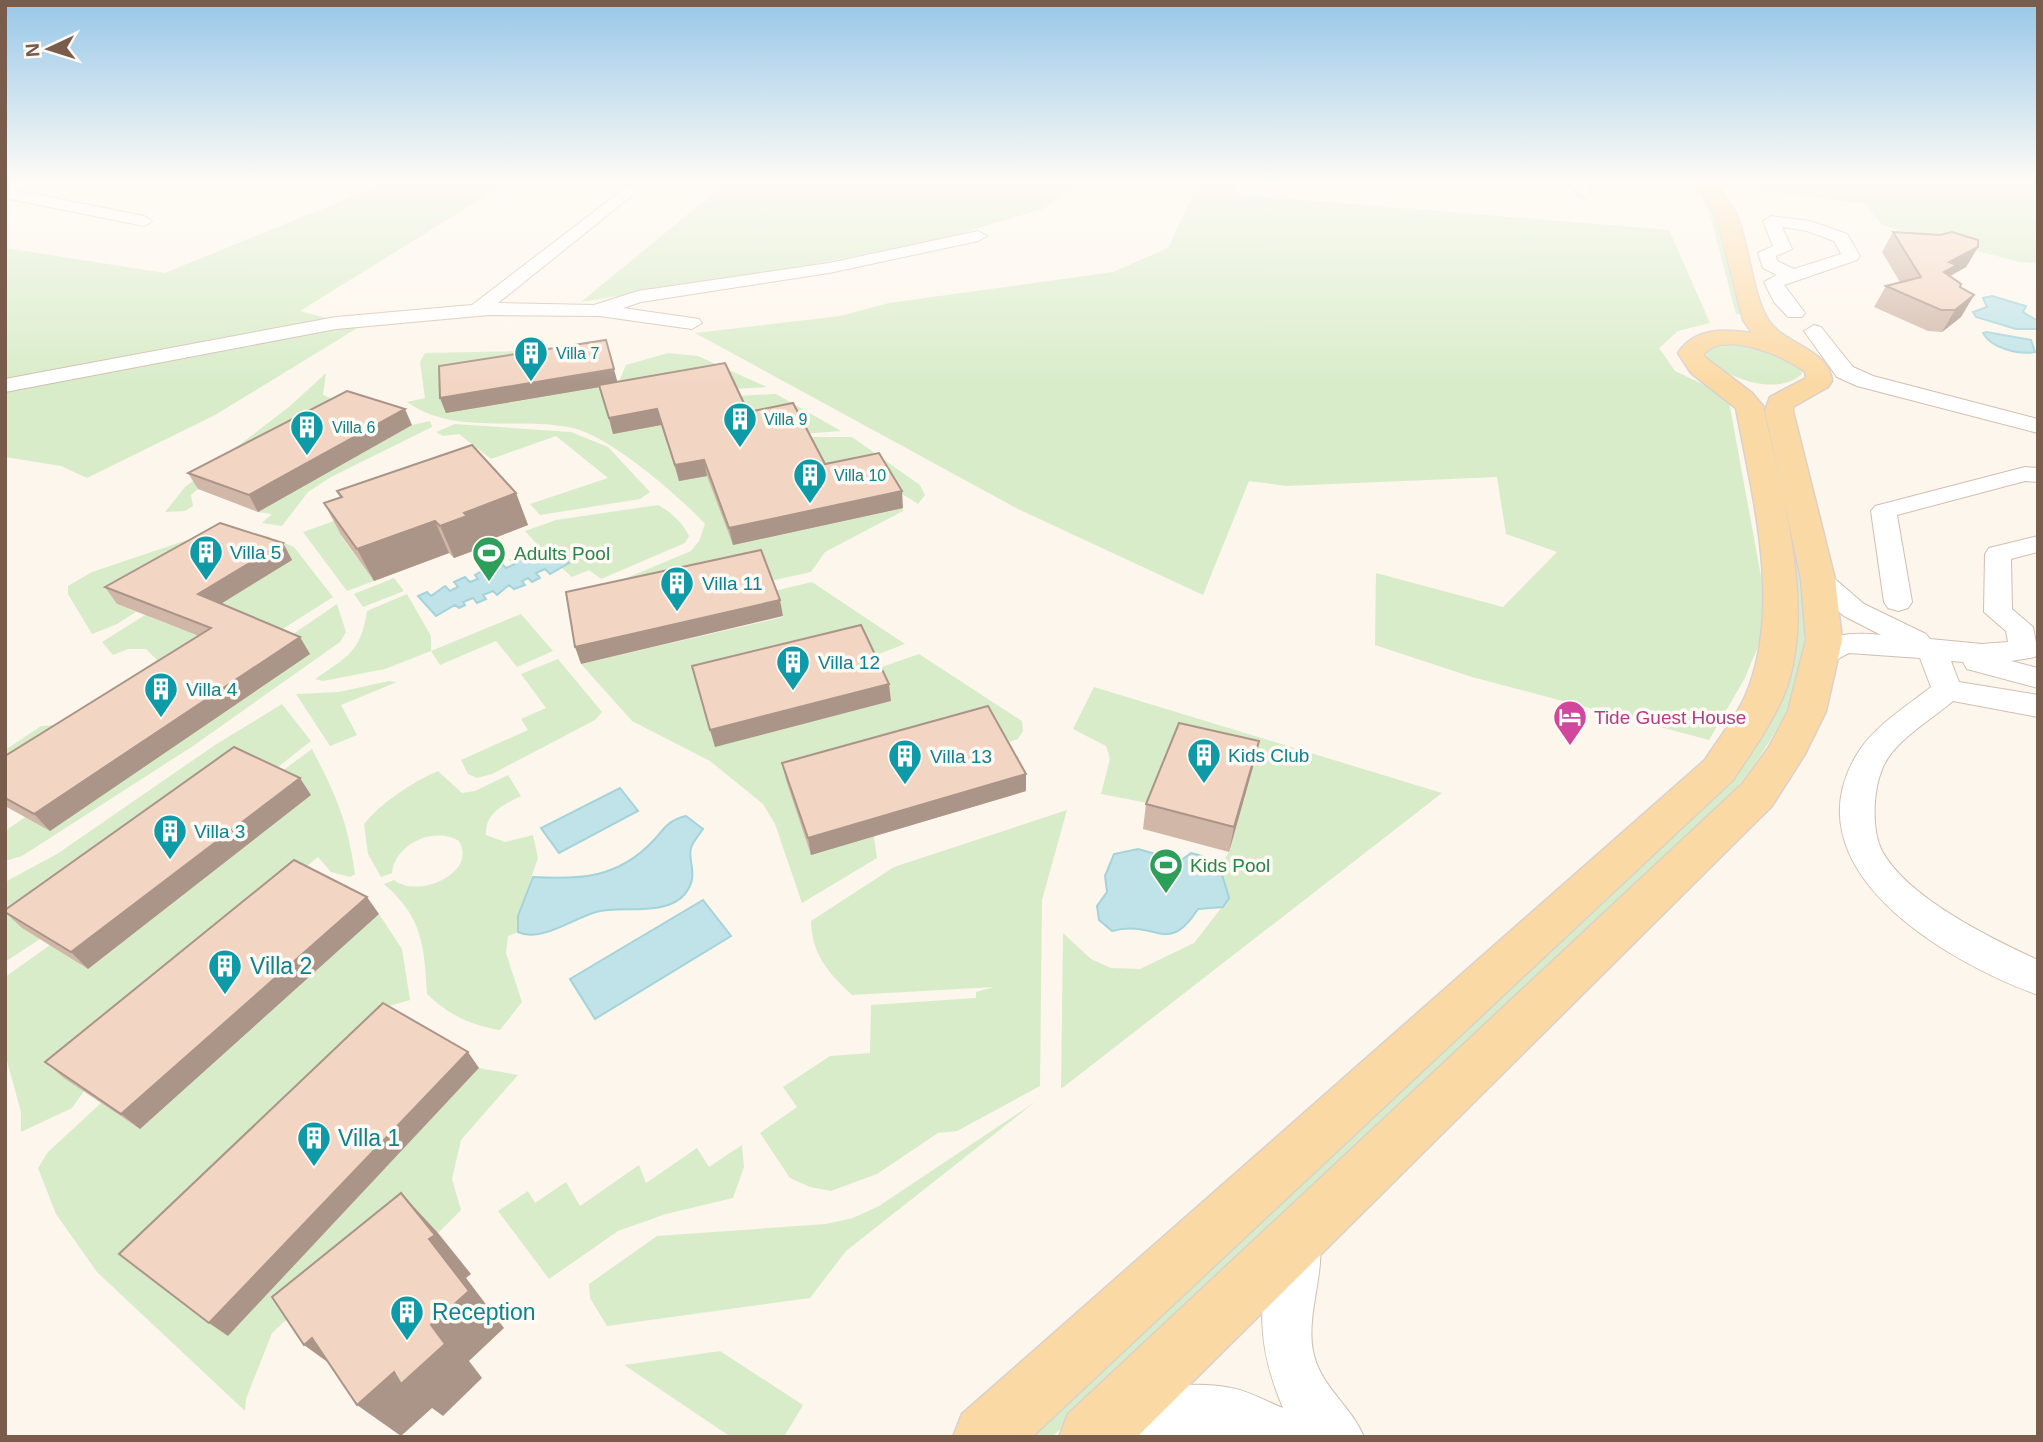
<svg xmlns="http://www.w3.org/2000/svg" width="2043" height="1442" font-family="Arial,sans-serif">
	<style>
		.green { fill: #d8ecc9 }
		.water { fill: #bfe3e8; stroke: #a5d3da; stroke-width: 2 }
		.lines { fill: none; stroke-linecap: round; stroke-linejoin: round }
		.minor-casing { stroke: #d1beb0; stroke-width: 2 }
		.major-casing { stroke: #dad1cd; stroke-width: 3 }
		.minor { fill: #fff; fill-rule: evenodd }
		.major { fill: #fbd9a5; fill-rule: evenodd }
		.wall { fill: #d1b7a8 }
		.shaded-wall { fill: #aa9588 }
		.building { fill: #f3d5c3; stroke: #aa9588; stroke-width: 2 }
		.labels { text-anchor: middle; stroke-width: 7; stroke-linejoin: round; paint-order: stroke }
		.far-culture-label { font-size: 16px; fill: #0d838f; stroke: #fffaf3; text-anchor: start }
		.culture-label { font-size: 19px; fill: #0d838f; stroke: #fffaf3; text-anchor: start }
		.leisure-label { font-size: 19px; fill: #27864d; stroke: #fffaf3; text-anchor: start }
		.hotel-label { font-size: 19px; fill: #b23c85; stroke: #fffaf3; text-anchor: start }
		.near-culture-label { font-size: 23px; fill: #0d838f; stroke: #fffaf3; text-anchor: start }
	</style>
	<rect width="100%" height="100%" fill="#fdf6ec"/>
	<g class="green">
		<path d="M388 182H508L300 311 359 327 215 415 87 478 61 466 5 457V248L165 273Z"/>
		<path d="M727 182H1081L1045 208 948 237 811 265 581 302Z"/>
		<path d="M1199 182H1237L1233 194 1669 230 1710 323 1678 331 1659 348 1675 371 1728 396 1769 620 1745 678 1709 740 1472 677 1375 645 1376 573 1503 607 1557 552 1506 534 1497 477 1286 486 1249 481 1203 595 1018 509 695 333 840 316 889 303 1113 272 1168 248Z"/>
		<path d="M1692 182H1698C1725 213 1733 275 1744 315L1736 314 1709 211Z"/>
		<path d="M1718 182H2038V263L2019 262 1882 225 1866 204 1724 186Z"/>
		<path d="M1734 343 1774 351 1799 366 1802 374C1776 397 1728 378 1706 359L1708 349Z"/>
		<path d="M575 350 446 413 618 384 626 365 668 353 698 356 767 387 733 389 735 396 776 394 841 431 667 444 679 481 805 437H852L920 485 925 495 918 504 891 487 718 503 733 545 903 507V511L825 552 811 572 770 581 593 592 691 551 699 541 705 524C678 495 611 437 573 428 518 416 454 436 407 402L425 398 420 362 425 353Z"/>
		<path d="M326 373 323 395 333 399H368L198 489 191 495 193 506 185 511 165 512 185 487 290 406Z"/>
		<path d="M1761 419 1769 420C1788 509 1828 622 1787 709 1768 750 1740 784 1712 819L1052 1437H1023L1777 698Z"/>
		<path d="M430 421 432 427 331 477 308 492 282 526 262 523 272 514 258 512 412 425Z"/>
		<path d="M455 424 571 432 608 447 650 492 640 499 540 515 530 504 608 478 556 436 491 459 459 434 443 436 436 432Z"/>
		<path d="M658 505C671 512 682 522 689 536L685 543 601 579 589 570 572 577 561 567 568 563 544 552 525 531 556 520Z"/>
		<path d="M345 517 341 536 374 581 347 591 303 532Z"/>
		<path d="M244 531 271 537 255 548 117 604 136 612 117 624 92 634 68 594V586L92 572 205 534Z"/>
		<path d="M275 539 294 547 333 597 270 637 5 783V750L41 726 56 725 157 660 146 649H128L113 655 102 642 145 615 180 629 291 560 260 549Z"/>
		<path d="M394 578 404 591 363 607 354 594Z"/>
		<path d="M812 582 905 644 871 657 876 669 919 654 1022 721 1023 731 1018 739 1000 745 874 837 877 858 802 903 775 824 763 804 710 761 632 721 581 664 783 617 774 591Z"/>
		<path d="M407 594 431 636V651L521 614 553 651 517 667 496 641 440 665 431 651 385 669 323 681 315 679C347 657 361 652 367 611Z"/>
		<path d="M337 604 346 632 340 642 193 746 22 856 5 861V831Z"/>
		<path d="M558 659 602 712 595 720 492 774 477 778 468 774 461 760 528 730 521 719 546 708 521 674Z"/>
		<path d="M389 681 397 682 341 705 357 735 330 746 296 694 339 692Z"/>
		<path d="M1094 687 1442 793 1061 1089 1063 933 1091 959 1111 968 1140 969 1194 943 1229 898 1220 867 1229 852 1253 767 1153 804 1101 794 1110 759 1106 746 1073 729Z"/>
		<path d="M282 704 311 741 268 775 22 928 40 939 5 962V882L57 854 215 745Z"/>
		<path d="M312 749C336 795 348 822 355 874L350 877 331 872 318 857 296 875 84 1091 72 1108 21 1132V1112L5 1054V977L50 945 88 969 311 795 274 777Z"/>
		<path d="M438 771 462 793 475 791 508 775 521 796C503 805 485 813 486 835L505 842 533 835 538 858 518 916V932L508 936 506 953 522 1002 500 1030C470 1025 449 1015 427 994 424 945 423 918 384 884L394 880C417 899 478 874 459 841 434 826 395 844 392 873L381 877 368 854 364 824C383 801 411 783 438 771Z"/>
		<path d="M1067 810 1042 900 1040 1086 957 1131 938 1133 877 1174 831 1191 810 1187 790 1178 760 1133 797 1107 783 1087 830 1056 870 1053 871 1005 976 998V992L994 987 852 995C829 974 811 953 811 921L894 867Z"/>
		<path d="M379 914 402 949 410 1000 389 1006 379 1016 228 1336 479 1068 518 1075 461 1140 452 1179 461 1210 438 1233 298 1309 272 1333 246 1399 245 1411 97 1272 56 1214 38 1168 48 1152 101 1103 140 1129Z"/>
		<path d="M1035 1102 846 1251 810 1298 607 1326 590 1298 589 1284 657 1236 826 1224 853 1218 879 1206Z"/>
		<path d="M742 1145 744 1167 733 1198 666 1214 618 1231 549 1279 498 1211 528 1191 535 1203 566 1182 580 1206 639 1165 646 1183 697 1148 709 1167Z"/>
		<path d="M720 1351 803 1405 784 1437H731L624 1365Z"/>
	</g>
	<g class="water">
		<path d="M1992 296 2026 306 2023 312 2038 321V329H2016L1976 317 1973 312 1987 307 1983 298Z"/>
		<path d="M1986 332 2031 340 2035 352C2018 355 1991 348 1983 333Z"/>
		<path d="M540 548 544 552 553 548 569 563 550 574 545 569 536 573 540 578 532 582 528 578 522 581 525 585 514 589 509 585 497 595 493 591 483 595 486 599 477 603 473 598 463 602 465 605 459 608 455 605 436 616 418 596 427 592 431 596 445 586 450 591 458 587 454 582 465 577 470 582 478 579 475 575 482 571 487 575 496 572 491 566 500 562 506 568 515 564 511 560 521 556 525 559 531 556 528 553Z"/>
		<path d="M620 788 638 811 559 853 541 828Z"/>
		<path d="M686 816 703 829C699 835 693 841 691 848 687 861 700 875 685 894 666 917 621 905 596 912 574 918 540 943 518 932V916L533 877C580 880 618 878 653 841 664 829 668 820 686 816Z"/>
		<path d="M1138 849 1180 861 1191 853C1221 859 1221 871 1229 898L1223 907 1198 909C1167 957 1157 919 1112 931L1099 920 1097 906 1107 892 1105 876 1114 854Z"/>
		<path d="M703 900 731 936 595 1019 570 979Z"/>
	</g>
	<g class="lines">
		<g class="minor-casing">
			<g id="minor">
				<path d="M1568 182H1584L1592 192 1584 197 1578 195Z"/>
				<path d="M629 185 637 190 635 193 498 303 594 305 638 291 829 263 978 231 987 236 978 241 829 273 641 302 623 308 699 319 702 323 692 329 599 316 489 315 336 329 5 392V379L336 317 472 305Z"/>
				<path d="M5 188 144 216 152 221 144 226 5 198Z"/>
				<path d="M1771 216 1810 221 1847 234 1860 256 1857 260 1784 285 1805 313 1802 317H1788L1774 302 1764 282 1777 275 1763 268 1758 253 1773 246 1763 221ZM1782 227 1807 231 1834 241 1841 254 1794 269 1777 261 1776 256 1792 249Z"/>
				<path d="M1814 325 1821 327 1853 367 1873 376 2038 419V433L1857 386 1837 377 1804 331Z"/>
				<path d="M2025 467 2038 468V482L2025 481 1897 515 1912 602 1908 608 1898 611 1888 608 1884 602 1871 511 1875 506Z"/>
				<path d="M2038 536V552L2011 559 2012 609 2033 627 2038 653 2035 657 2011 661 2038 668V688L1967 669 1963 662 1951 661 1959 682 2038 695V717L1953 701C1931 720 1895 740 1883 767 1873 789 1871 829 1882 851 1908 898 1990 938 2038 960V995C1947 962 1784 868 1859 751 1876 725 1907 706 1931 687L1920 658 1849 653 1819 669 1809 666 1804 659C1820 633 1853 632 1881 635L1844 616 1808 585 1804 579 1808 573H1828L1864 604 1926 634 1930 639 1982 644 2008 642 2006 631 1984 612 1985 554 1989 548Z"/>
				<path d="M1299 1223 1316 1229C1330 1263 1305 1311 1313 1351 1320 1387 1351 1405 1364 1437H1099L1093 1422 1101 1404C1139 1388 1190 1380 1231 1388 1249 1391 1267 1402 1283 1408 1256 1344 1255 1295 1282 1229Z"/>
			</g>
		</g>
		<g class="major-casing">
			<path id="major" d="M1696 182H1714C1722 193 1732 205 1738 218 1749 246 1753 298 1769 321 1785 345 1829 349 1832 381L1828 387 1793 407V411L1835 579 1842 640 1826 711 1805 754 1772 806 1137 1437H1059L1068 1414 1742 784 1769 747 1788 711 1806 640 1801 579 1765 411 1770 397 1806 378 1805 372C1786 356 1724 330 1704 354L1706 358 1752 393 1763 406C1781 491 1815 602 1787 687 1775 720 1752 751 1733 780L1032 1437H953L962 1414 1705 760C1720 736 1740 713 1749 687 1781 600 1752 495 1736 408L1691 373 1678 353C1696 327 1724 329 1752 333L1743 320 1717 217Z"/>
		</g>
		<use href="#minor" class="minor"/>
		<use href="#major" class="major"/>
	</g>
	<g class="wall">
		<path d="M1893 232 1978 247 1966 267 1950 276 1960 287 1974 295 1961 317 1942 332 1928 331 1874 307 1886 286 1900 282 1882 252Z"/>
		<path d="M606 340 617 382 748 412 825 464 903 508 733 545 707 476 679 481 661 425 613 434 600 387 446 413 440 398Z"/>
		<path d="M412 425 258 512 198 489 188 473Z"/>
		<path d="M337 491 516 493 528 525 479 544 481 548 454 558 449 553 374 581 341 535 324 503 340 498Z"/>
		<path d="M283 543 292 560 221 604 310 654 50 831 5 806V756L199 636 117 604 105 587Z"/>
		<path d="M1259 741 1253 767 1229 852 1143 829 1146 804Z"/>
		<path d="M782 763 1026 791 811 855 786 780Z"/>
		<path d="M311 795 88 969 22 928 5 912Z"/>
		<path d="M379 914 140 1129 64 1078 45 1062Z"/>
	</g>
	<g class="shaded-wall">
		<path d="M1978 247 1966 267 1950 276 1932 293 1949 262Z"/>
		<path d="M1974 295 1961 317 1942 332 1955 310Z"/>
		<path d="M606 340 618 384 446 413 440 398Z"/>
		<path d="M405 409 412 425 258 512 249 495Z"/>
		<path d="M657 409 661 425 613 434 609 418Z"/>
		<path d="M704 460 707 476 679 481 675 465Z"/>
		<path d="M902 491 903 508 733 545 729 528Z"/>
		<path d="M516 493 528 525 479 544 481 548 454 558 440 526 464 513Z"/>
		<path d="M435 521 449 553 374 581 357 549Z"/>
		<path d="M283 543 292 560 209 611 198 594Z"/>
		<path d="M780 600 783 616 581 664 575 647Z"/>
		<path d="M300 637 310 654 50 831 34 814Z"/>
		<path d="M889 684 891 701 715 747 710 730Z"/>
		<path d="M1259 741 1253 767 1229 852 1234 827Z"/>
		<path d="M1026 774V791L811 855 808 838Z"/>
		<path d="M300 778 311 795 88 969 71 952Z"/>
		<path d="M367 897 379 914 140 1129 121 1114Z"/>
		<path d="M468 1052 479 1068 228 1336 209 1323Z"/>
		<path d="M401 1193 438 1233 471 1274 466 1278 504 1328 469 1361 482 1378 443 1416 432 1408 401 1436 357 1405 431 1325Z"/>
		<path d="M312 1338 351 1379 304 1345Z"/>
	</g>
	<g class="building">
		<path d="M1893 232 1940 235 1952 232 1978 240V247L1949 262 1957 265 1944 272 1961 284 1960 287 1974 295 1955 310H1941L1886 286 1921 277Z"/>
		<path d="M606 340 614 369 440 398 439 366Z"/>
		<path d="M725 363 748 412 793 403 825 464 879 453 902 491 729 528 704 460 675 465 657 409 609 418 599 385Z"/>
		<path d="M347 391 405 409 249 495 188 473Z"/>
		<path d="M472 445 516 493 464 513 467 516 440 526 435 521 357 549 324 503 342 497 337 491Z"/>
		<path d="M220 523 283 543 198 594 300 637 34 814 5 798V756L211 628 105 587Z"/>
		<path d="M761 550 780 600 575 647 566 592Z"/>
		<path d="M861 625 889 684 710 730 692 666Z"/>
		<path d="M988 706 1026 774 808 838 782 763Z"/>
		<path d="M1179 723 1259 741 1234 827 1146 804Z"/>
		<path d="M234 747 300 778 71 952 5 912V910Z"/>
		<path d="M294 860 367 897 121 1114 45 1062Z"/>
		<path d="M383 1003 468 1052 209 1323 119 1254Z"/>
		<path d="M401 1193 435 1235 429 1239 469 1291 431 1325 445 1344 401 1384 394 1372 357 1405 312 1338 304 1345 272 1297Z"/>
	</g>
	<linearGradient id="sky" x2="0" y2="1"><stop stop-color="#97c7e8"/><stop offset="0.47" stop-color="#fefbf6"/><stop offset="1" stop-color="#fefbf6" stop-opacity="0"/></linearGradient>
	<rect width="2043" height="384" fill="url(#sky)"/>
	<defs>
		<g id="building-pin" transform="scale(1.75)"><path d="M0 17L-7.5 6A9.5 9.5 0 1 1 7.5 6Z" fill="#0f9aa8" stroke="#fffaf3"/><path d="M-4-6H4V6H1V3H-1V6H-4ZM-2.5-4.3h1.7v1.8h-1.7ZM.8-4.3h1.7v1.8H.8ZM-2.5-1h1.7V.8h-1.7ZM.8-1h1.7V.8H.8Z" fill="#fff"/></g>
		<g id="stadium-pin" transform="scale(1.75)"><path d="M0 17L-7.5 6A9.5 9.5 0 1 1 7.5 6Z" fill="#2e9e5b" stroke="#fffaf3"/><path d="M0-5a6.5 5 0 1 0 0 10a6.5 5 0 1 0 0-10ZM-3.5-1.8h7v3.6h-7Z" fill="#fff"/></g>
		<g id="hotel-pin" transform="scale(1.75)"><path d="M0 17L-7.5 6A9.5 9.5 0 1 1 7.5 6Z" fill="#d1479c" stroke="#fffaf3"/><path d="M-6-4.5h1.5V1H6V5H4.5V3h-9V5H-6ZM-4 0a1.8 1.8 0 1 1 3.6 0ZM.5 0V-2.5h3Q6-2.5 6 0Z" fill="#fff"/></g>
	</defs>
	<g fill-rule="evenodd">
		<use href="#building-pin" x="531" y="353"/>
		<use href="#building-pin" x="740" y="419"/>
		<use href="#building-pin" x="307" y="427"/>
		<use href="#building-pin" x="810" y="475"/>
		<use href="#building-pin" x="206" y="552"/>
		<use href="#stadium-pin" x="489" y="553"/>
		<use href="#building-pin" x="677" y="583"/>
		<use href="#building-pin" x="793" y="662"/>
		<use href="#building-pin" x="161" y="689"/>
		<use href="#hotel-pin" x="1570" y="717"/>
		<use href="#building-pin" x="1204" y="755"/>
		<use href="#building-pin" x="905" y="756"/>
		<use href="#building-pin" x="170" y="831"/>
		<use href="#stadium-pin" x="1166" y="865"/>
		<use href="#building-pin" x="225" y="966"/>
		<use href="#building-pin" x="314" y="1138"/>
		<use href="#building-pin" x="407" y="1312"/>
	</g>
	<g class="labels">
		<g class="far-culture-label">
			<text x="556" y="359">Villa 7</text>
			<text x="764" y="425">Villa 9</text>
			<text x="332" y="433">Villa 6</text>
			<text x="834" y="481">Villa 10</text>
		</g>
		<g class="culture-label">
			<text x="230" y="559">Villa 5</text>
			<text x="702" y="590">Villa 11</text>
			<text x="818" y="669">Villa 12</text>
			<text x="186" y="696">Villa 4</text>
			<text x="1228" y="762">Kids Club</text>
			<text x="930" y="763">Villa 13</text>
			<text x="194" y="838">Villa 3</text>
		</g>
		<g class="leisure-label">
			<text x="514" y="560">Adults Pool</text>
			<text x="1190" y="872">Kids Pool</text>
		</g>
		<g class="hotel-label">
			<text x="1594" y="724">Tide Guest House</text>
		</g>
		<g class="near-culture-label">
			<text x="250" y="974">Villa 2</text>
			<text x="338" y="1146">Villa 1</text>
			<text x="432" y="1320">Reception</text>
		</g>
	</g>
	<rect width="2043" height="1442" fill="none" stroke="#7a5c4d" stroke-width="14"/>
	<g transform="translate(49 49) rotate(266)" stroke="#fffaf3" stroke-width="5" paint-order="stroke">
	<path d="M0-5L12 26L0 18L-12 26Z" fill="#7a5c4d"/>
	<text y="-10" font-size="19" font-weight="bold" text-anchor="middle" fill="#7a5c4d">N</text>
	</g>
</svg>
